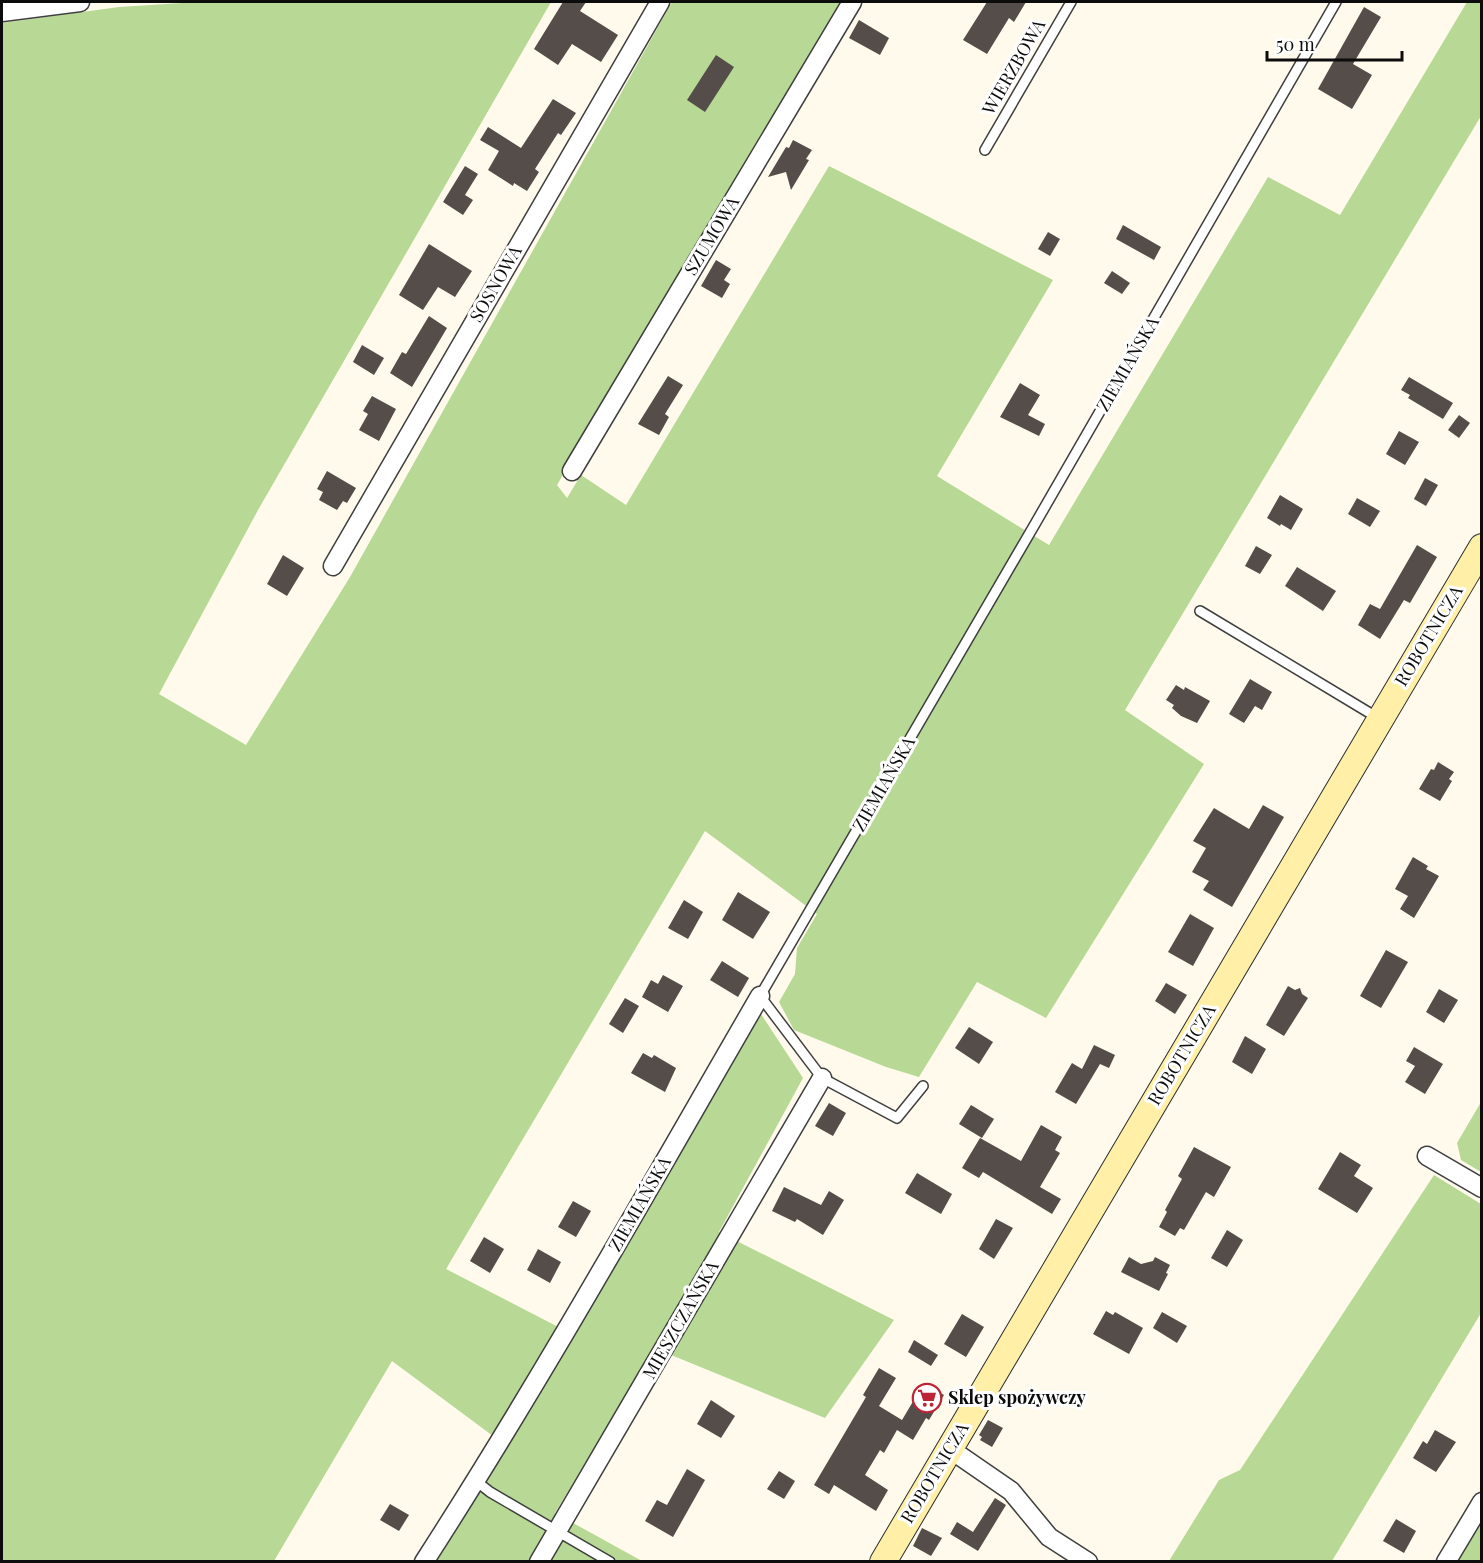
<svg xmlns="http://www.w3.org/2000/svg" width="1483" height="1563" font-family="'Playfair Display',serif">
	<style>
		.forest { fill: #b8d995 }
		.building { fill: #554d49 }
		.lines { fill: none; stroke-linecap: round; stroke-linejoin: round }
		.lane-casing { stroke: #3f3f3f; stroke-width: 12 }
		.street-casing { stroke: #3f3f3f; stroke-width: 21 }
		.secondary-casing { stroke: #2e2e2e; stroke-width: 28 }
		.lane { stroke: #fff; stroke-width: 9 }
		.street { stroke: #fff; stroke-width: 18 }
		.secondary { stroke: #ffefa7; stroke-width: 26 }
		.labels { text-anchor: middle; stroke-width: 6; stroke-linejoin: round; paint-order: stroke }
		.street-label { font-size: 18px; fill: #0c0c0c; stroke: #fff }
		.poi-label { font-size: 18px; font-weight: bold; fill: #0c0c0c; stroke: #fff; text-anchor: start }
	</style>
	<rect width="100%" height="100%" fill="#fffaec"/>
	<g class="forest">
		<path d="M198 2H551L258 510 159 694 246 745 350 577 672 2H842L557 485 567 498 581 475 626 505 829 166 1053 280 937 476 1049 545 1268 177 1340 215 1467 2H1481V116L1125 710 1204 764 1046 1018 977 982 919 1077 886 1067 794 1030 779 1002 795 974 797 948 817 914 705 831 446 1269 568 1332 761 1014 803 1078 719 1232 894 1320 825 1418 654 1348 555 1513 642 1561H432L493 1436 392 1361 274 1561H2V23L119 7Z"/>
		<path d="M1481 1102V1172L1461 1160 1457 1143Z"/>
		<path d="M1434 1175 1481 1204V1313L1332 1561H1169L1219 1480 1240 1470Z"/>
		<path d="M1481 1515V1561H1454Z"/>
	</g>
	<g class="building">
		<path d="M563 2H586L580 11 618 35 601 62 572 44 558 65 534 49Z"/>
		<path d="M987 2H1026L1014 22 1009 18 987 54 963 40Z"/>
		<path d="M1364 7 1381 17 1353 64 1372 75 1352 109 1318 89Z"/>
		<path d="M859 20 889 38 880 55 849 38Z"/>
		<path d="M716 55 734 67 705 112 687 100Z"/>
		<path d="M553 99 576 113 561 135 558 133 535 169 539 172 527 191 514 183 513 186 488 170 499 151 480 140 488 127 521 148Z"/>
		<path d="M793 140 812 150 806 159 809 160 791 190 786 172 768 177 786 147 789 148Z"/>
		<path d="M465 166 478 174 465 195 473 200 463 215 443 202Z"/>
		<path d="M1123 225 1161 247 1154 260 1116 239Z"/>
		<path d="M1048 232 1060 239 1050 256 1038 249Z"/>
		<path d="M429 244 472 271 455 297 438 287 423 310 399 295Z"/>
		<path d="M716 260 731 269 724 280 730 284 722 298 701 286Z"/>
		<path d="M1112 271 1130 283 1122 294 1104 283Z"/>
		<path d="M429 316 447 328 412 387 390 373 402 352 406 354Z"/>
		<path d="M362 345 384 358 374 375 353 362Z"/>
		<path d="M668 376 683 385 665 414 669 417 659 435 638 424Z"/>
		<path d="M1409 377 1453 403 1443 419 1408 398 1410 395 1401 390Z"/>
		<path d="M1020 383 1040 395 1028 415 1045 424 1039 436 1000 417Z"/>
		<path d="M372 396 396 409 379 441 359 430 368 414 363 411Z"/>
		<path d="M1459 415 1470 423 1459 438 1448 430Z"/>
		<path d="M1399 431 1419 442 1405 465 1386 454Z"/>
		<path d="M327 471 356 488 347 503 343 501 337 510 319 500 323 492 317 489Z"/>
		<path d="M1425 478 1438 485 1426 506 1414 499Z"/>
		<path d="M1280 495 1303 509 1291 530 1281 524 1280 526 1267 518Z"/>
		<path d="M1357 498 1380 511 1370 527 1348 514Z"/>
		<path d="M1417 545 1437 557 1410 603 1404 600 1380 639 1358 625 1370 604 1380 609Z"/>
		<path d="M1256 546 1272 555 1260 574 1245 566Z"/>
		<path d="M283 555 304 568 287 596 267 584Z"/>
		<path d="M1297 567 1336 591 1323 611 1285 586Z"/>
		<path d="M1250 679 1272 692 1262 710 1255 706 1244 723 1229 714Z"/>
		<path d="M1176 685 1184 690 1185 687 1210 701 1197 723 1181 716 1172 708 1174 705 1166 700Z"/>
		<path d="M1438 762 1454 772 1449 779 1452 781 1440 801 1419 789 1431 769 1434 770Z"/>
		<path d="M1263 805 1284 817 1232 907 1203 890 1209 881 1192 872 1206 848 1193 841 1214 808 1249 829Z"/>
		<path d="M1413 857 1428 866 1426 869 1439 876 1414 918 1400 909 1408 896 1395 889Z"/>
		<path d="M738 892 770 912 753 939 722 920Z"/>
		<path d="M684 900 703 912 688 939 668 928Z"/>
		<path d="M1190 914 1214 928 1193 966 1168 952Z"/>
		<path d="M1386 950 1408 962 1381 1008 1360 996Z"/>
		<path d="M722 961 749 978 738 997 710 980Z"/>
		<path d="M663 975 683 986 668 1012 642 997 651 980 658 984Z"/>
		<path d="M1166 983 1187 995 1175 1014 1155 1001Z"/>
		<path d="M1288 986 1295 990 1300 988 1302 994 1308 998 1284 1036 1266 1025Z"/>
		<path d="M1439 989 1458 1000 1444 1023 1426 1012Z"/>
		<path d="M625 998 639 1006 623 1033 609 1024Z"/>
		<path d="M969 1027 993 1042 979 1064 955 1048Z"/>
		<path d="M1245 1036 1266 1049 1252 1074 1232 1062Z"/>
		<path d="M1094 1045 1115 1055 1109 1068 1100 1064 1076 1104 1055 1092 1072 1063 1082 1069Z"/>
		<path d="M1414 1047 1443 1064 1425 1094 1405 1082 1415 1066 1406 1061Z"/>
		<path d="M643 1053 652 1058 654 1055 676 1068 665 1092 631 1073Z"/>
		<path d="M829 1103 846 1113 833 1136 815 1126Z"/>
		<path d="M971 1105 994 1119 982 1138 959 1124Z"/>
		<path d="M1041 1125 1062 1137 1055 1150 1060 1153 1040 1187 1061 1199 1052 1214 983 1172 979 1178 962 1168 980 1138 1021 1161Z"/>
		<path d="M1194 1147 1231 1167 1214 1197 1206 1192 1184 1230 1180 1228 1175 1236 1159 1227 1167 1212 1165 1210 1182 1179 1178 1176Z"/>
		<path d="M1340 1152 1361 1165 1354 1176 1373 1188 1357 1213 1318 1189Z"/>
		<path d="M917 1173 952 1194 941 1214 905 1193Z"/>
		<path d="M784 1187 821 1205 829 1191 844 1200 823 1235 797 1219 795 1222 772 1211Z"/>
		<path d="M573 1201 591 1211 576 1237 558 1227Z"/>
		<path d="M996 1219 1013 1228 994 1259 979 1249Z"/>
		<path d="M1227 1230 1243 1240 1227 1267 1211 1258Z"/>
		<path d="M484 1237 504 1249 490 1273 470 1261Z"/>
		<path d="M538 1249 561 1262 550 1283 527 1270Z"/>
		<path d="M1129 1257 1141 1264 1153 1261 1155 1257 1170 1265 1166 1273 1168 1274 1159 1291 1121 1272Z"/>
		<path d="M1106 1311 1113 1315 1115 1312 1143 1328 1129 1354 1093 1334Z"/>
		<path d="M1162 1312 1187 1326 1177 1343 1153 1328Z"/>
		<path d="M962 1314 984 1327 966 1357 944 1344Z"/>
		<path d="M914 1340 938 1355 931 1366 908 1352Z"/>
		<path d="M879 1368 896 1378 879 1406 902 1420 924 1383 944 1395 929 1420 926 1418 913 1440 897 1430 884 1453 880 1450 865 1475 888 1490 876 1511 834 1485 829 1494 814 1485 866 1397 863 1395Z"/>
		<path d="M711 1400 735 1416 721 1438 697 1424Z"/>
		<path d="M988 1420 1003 1428 992 1447 980 1440 982 1437 979 1435Z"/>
		<path d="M1435 1430 1456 1442 1436 1472 1413 1458 1423 1441 1427 1444Z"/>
		<path d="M687 1469 705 1480 673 1537 645 1521 657 1500 667 1505Z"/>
		<path d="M779 1471 795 1481 784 1499 767 1489Z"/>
		<path d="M995 1498 1006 1505 978 1551 950 1534 957 1522 973 1532Z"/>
		<path d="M390 1504 409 1515 399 1531 380 1520Z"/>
		<path d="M1396 1519 1416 1531 1404 1553 1383 1541Z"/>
		<path d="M922 1528 942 1538 931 1556 913 1546Z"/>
	</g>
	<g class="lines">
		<g class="lane-casing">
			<g id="lane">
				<path d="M985 150 1071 2"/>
				<path d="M1200 611 1378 718"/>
				<path d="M923 1086 897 1118 822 1078 760 996 1035 524 1336 2"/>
				<path d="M476 1481 490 1492 610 1562"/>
			</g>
		</g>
		<g class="street-casing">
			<g id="street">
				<path d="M2 12 80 2"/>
				<path d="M572 471 852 2"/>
				<path d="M333 566 660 2"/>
				<path d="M1427 1156 1482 1188"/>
				<path d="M950 1449 1011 1491 1049 1537 1088 1562"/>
				<path d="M424 1562C543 1377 650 1186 760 996"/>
				<path d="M539 1562 822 1078"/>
				<path d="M1446 1562 1482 1502"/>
			</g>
		</g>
		<g class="secondary-casing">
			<path id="secondary" d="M883 1562 1482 547"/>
		</g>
		<use href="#lane" class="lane"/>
		<use href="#street" class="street"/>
		<use href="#secondary" class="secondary"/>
	</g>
	<defs>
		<g id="supermarket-ring" transform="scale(1.5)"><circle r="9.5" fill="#fff" stroke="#bc2536" stroke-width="1.5"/><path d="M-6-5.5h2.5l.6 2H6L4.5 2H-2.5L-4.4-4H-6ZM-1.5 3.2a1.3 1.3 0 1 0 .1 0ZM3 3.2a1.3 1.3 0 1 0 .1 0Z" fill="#bc2536"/></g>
	</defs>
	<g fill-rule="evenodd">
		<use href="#supermarket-ring" x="927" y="1398"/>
	</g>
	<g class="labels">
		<g class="street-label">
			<text transform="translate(1014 67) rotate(-60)" y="6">WIERZBOWA</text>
			<text transform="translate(712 236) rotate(-59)" y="6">SZUMOWA</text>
			<text transform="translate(496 284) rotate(-60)" y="6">SOSNOWA</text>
			<text transform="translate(1128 364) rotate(-60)" y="6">ZIEMIAŃSKA</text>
			<text transform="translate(1429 636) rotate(-59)" y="6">ROBOTNICZA</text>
			<text transform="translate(884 784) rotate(-60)" y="6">ZIEMIAŃSKA</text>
			<text transform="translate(1182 1055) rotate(-59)" y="6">ROBOTNICZA</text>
			<text transform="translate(640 1204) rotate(-60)" y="6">ZIEMIAŃSKA</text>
			<text transform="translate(681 1320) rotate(-60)" y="6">MIESZCZAŃSKA</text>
			<text transform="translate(935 1473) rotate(-59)" y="6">ROBOTNICZA</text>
		</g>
		<g class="poi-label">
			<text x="948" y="1404">Sklep spożywczy</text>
		</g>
	</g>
	<rect width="1483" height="1563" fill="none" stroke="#0c0c0c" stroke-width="6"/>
	<path d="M1267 51v9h135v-9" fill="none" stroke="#0c0c0c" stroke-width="3"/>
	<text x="1276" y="51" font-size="18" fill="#0c0c0c" stroke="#ffffff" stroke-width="4.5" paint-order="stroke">50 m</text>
</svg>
